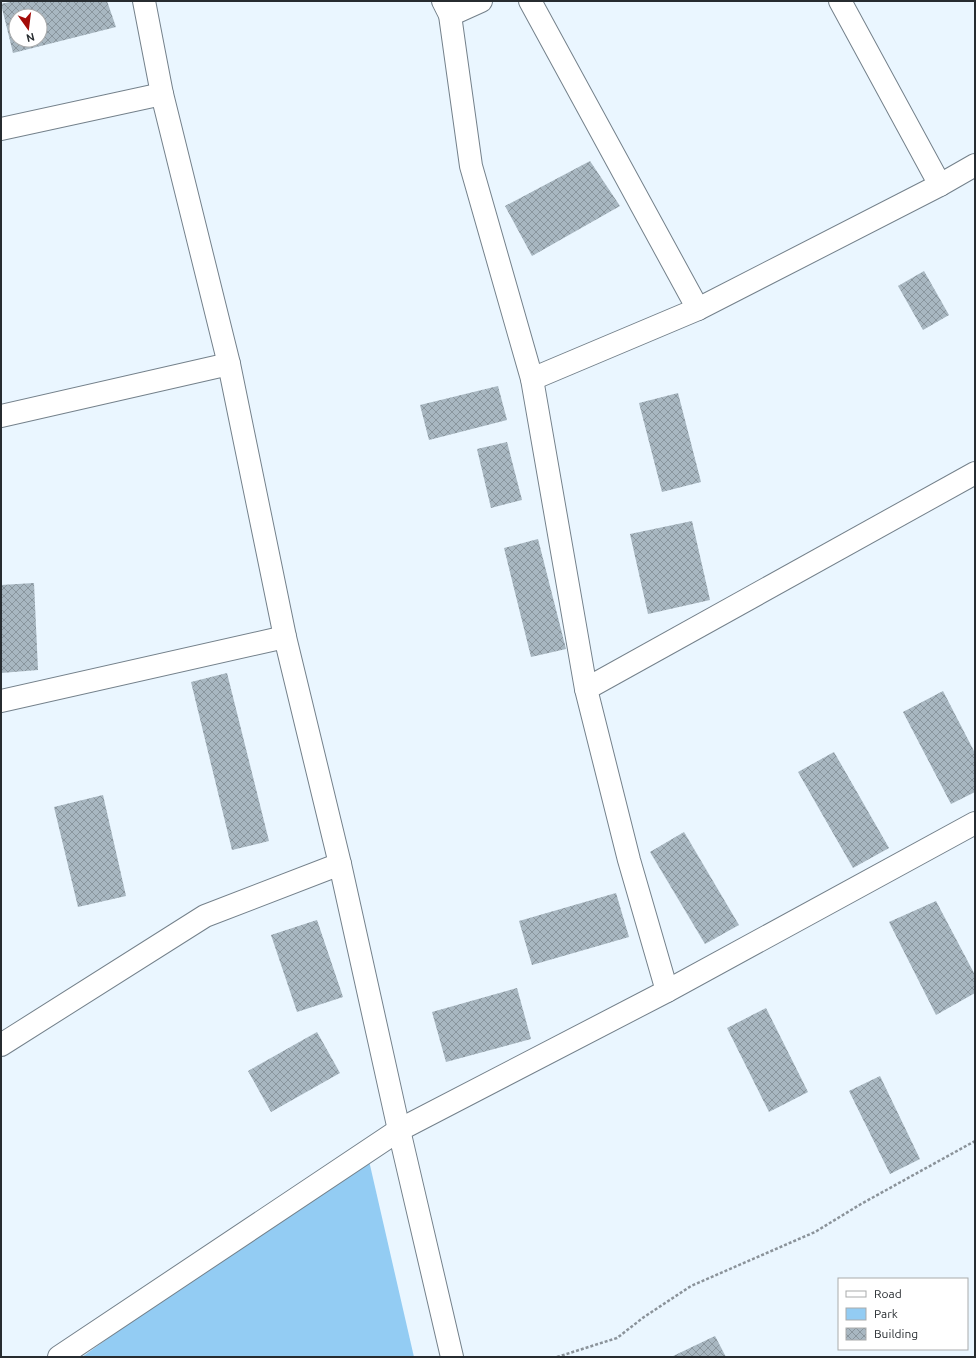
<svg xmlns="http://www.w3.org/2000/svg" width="976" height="1358" font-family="Ubuntu,sans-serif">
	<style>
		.green { fill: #93ccf3 }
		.building { fill: url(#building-cross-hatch); fill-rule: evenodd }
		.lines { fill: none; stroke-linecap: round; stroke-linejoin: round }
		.minor-casing { stroke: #74818b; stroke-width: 24 }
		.path { stroke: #8b939a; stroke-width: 2.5; stroke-dasharray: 3 2; stroke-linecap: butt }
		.minor { stroke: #fff; stroke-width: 22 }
	</style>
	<defs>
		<pattern id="building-cross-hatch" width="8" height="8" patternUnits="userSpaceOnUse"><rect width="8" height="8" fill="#a8b7c1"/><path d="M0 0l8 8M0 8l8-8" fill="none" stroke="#89959d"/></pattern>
	</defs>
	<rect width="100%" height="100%" fill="#eaf6ff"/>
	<path class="green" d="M367 1152 414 1357H82Z"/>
	<g class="building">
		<path d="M14 1H107L116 27 13 53 1 4ZM16 16H40V40H16Z"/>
		<path d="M590 161 620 206 532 256 505 206Z"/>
		<path d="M924 271 949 315 923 330 898 286Z"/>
		<path d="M498 386 507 420 429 440 420 405Z"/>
		<path d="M678 393 701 482 662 492 639 403Z"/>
		<path d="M507 442 522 500 491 508 477 449Z"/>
		<path d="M692 521 710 600 648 614 630 534Z"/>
		<path d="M538 539 566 649 531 657 504 548Z"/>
		<path d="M34 583 38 670 1 673V585Z"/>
		<path d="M227 673 269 841 232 850 191 682Z"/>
		<path d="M943 691 975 753V792L951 804 903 712Z"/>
		<path d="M834 752 889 848 853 868 798 772Z"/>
		<path d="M103 795 126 896 78 907 54 807Z"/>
		<path d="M684 832 739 925 705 944 650 852Z"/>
		<path d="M616 893 629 937 532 965 519 921Z"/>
		<path d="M936 901 975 975V993L936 1015 889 922Z"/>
		<path d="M317 920 343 997 297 1012 271 935Z"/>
		<path d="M517 988 531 1039 446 1062 432 1012Z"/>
		<path d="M766 1008 808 1092 769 1112 727 1028Z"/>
		<path d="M317 1032 340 1073 271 1112 248 1071Z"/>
		<path d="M880 1076 920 1159 890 1174 849 1091Z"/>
		<path d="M715 1336 726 1357H671Z"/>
	</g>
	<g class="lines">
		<g class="minor-casing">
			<g id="minor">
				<path d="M144 1 162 94 229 364 285 637 340 864 399 1130 452 1357"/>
				<path d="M443 1 450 15 471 166 532 379 586 689 629 860 667 991"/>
				<path d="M530 1 698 309"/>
				<path d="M840 1 940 185"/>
				<path d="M450 15 481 1"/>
				<path d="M1 129 162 94"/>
				<path d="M532 379 698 309 940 185 975 165"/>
				<path d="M1 416 229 364"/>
				<path d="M586 689 975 473"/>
				<path d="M1 701 285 637"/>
				<path d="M1 1045 205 916 340 864"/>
				<path d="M59 1357 399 1130 667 991 975 823"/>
			</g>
		</g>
		<path class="path" d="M557 1357 617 1338 644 1317 691 1286 815 1232 861 1204 975 1141"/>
		<use href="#minor" class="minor"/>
	</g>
	<rect width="976" height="1358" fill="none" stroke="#272c30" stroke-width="4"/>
	<rect x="838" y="1278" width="130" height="72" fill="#ffffff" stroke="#a9abac"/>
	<rect x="846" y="1291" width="20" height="6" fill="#ffffff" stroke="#a9abac"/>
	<text x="874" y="1298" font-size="12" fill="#272c30">Road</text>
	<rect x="846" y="1308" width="20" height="12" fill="#93ccf3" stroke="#a9abac"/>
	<text x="874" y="1318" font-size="12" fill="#272c30">Park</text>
	<rect x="846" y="1328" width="20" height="12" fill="url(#building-cross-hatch)" stroke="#a9abac"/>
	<text x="874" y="1338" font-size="12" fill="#272c30">Building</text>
	<g transform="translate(28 28) rotate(166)"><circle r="19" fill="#ffffff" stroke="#a9abac"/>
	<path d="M0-3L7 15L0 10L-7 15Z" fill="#a30c08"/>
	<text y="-6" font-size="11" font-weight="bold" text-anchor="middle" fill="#272c30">N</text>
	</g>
</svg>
